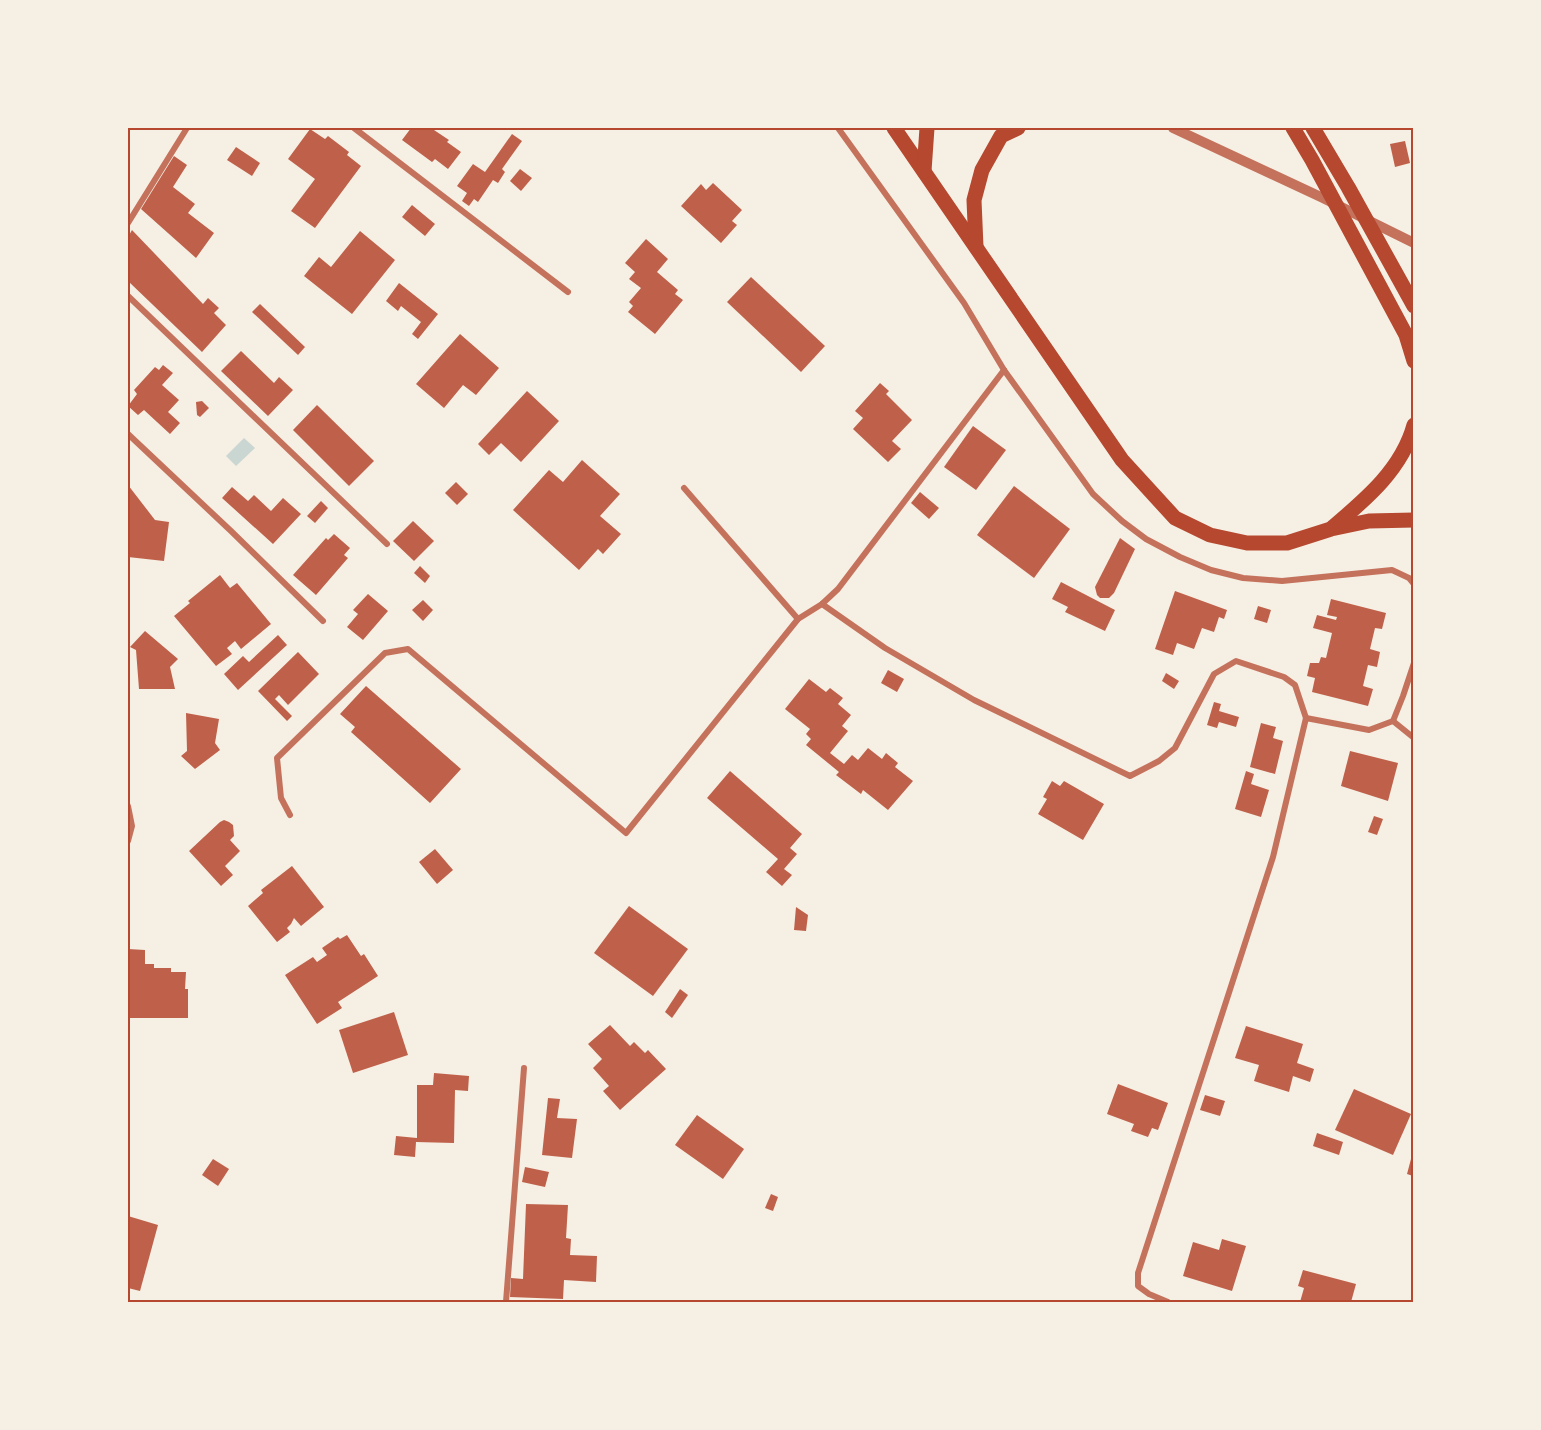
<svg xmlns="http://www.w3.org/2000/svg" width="1541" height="1430" font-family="'Asap Condensed',sans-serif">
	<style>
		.water { fill: #c9d6d2 }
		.building { fill: #bf614a }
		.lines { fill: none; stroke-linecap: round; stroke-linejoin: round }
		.minor { stroke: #c5725c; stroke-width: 6 }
		.tertiary { stroke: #c5725c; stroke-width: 10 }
		.primary { stroke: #b5482f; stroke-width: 15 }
		.neatline { fill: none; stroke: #b5482f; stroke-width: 2 }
	</style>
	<rect width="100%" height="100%" fill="#f6efe4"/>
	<path class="water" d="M244 438 255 448 236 466 226 456Z"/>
	<g class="building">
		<path d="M411 128H431L449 140 447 142 461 152 448 169 435 159 432 162 402 140Z"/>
		<path d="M310 129 325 139 328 136 349 152 347 155 361 166 315 228 291 211 315 179 288 159Z"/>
		<path d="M512 134 522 141 502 169 505 172 498 183 493 180 478 202 474 199 469 206 462 201 467 193 457 186 473 164 485 172Z"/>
		<path d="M1405 141 1410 163 1395 167 1390 144Z"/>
		<path d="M236 147 260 163 252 176 227 160Z"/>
		<path d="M174 156 187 165 173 187 195 204 188 213 214 233 196 258 141 209Z"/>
		<path d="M520 169 532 178 521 191 510 181Z"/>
		<path d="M713 183 742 210 732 221 737 225 721 243 681 206 701 184 706 190Z"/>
		<path d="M412 205 435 224 425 236 402 217Z"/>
		<path d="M132 230 203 304 208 298 219 308 214 313 226 325 202 352 128 281V237Z"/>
		<path d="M360 231 395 260 352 314 304 276 319 257 331 267Z"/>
		<path d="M646 239 668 259 657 272 678 290 675 294 683 300 655 334 628 312 633 306 629 302 641 288 629 279 635 272 625 263Z"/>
		<path d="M751 277 825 346 801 372 727 302Z"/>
		<path d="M399 283 438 314 418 339 412 334 421 322 401 306 398 311 386 301Z"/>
		<path d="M260 304 305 347 298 355 252 312Z"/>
		<path d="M460 334 499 368 476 395 463 385 444 408 416 384Z"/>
		<path d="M241 351 274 383 279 377 293 390 268 416 221 371Z"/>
		<path d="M163 365 173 373 162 385 179 400 168 412 180 423 170 434 144 410 138 415 128 406 137 394 134 390 155 367 159 370Z"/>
		<path d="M880 383 889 391 886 394 912 420 892 441 901 449 888 462 853 429 863 418 855 411Z"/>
		<path d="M527 391 559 421 521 462 501 443 489 455 478 444Z"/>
		<path d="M202 401 209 408 200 417 197 415 196 402Z"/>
		<path d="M317 405 374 461 349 486 293 430Z"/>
		<path d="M973 426 1006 450 976 490 944 467Z"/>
		<path d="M582 460 620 494 600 516 621 534 603 554 598 549 579 570 513 510 549 470 563 482Z"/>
		<path d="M456 482 468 494 457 505 445 493Z"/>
		<path d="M128 485 155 520 169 522 164 561 128 557Z"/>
		<path d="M1014 486 1070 529 1034 578 977 535Z"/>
		<path d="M232 487 248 501 254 495 271 511 283 498 301 514 273 544 222 498Z"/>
		<path d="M920 492 939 508 929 519 911 503Z"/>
		<path d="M321 501 328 508 315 523 307 516Z"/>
		<path d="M413 521 434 541 414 561 393 541Z"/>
		<path d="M334 534 350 548 344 555 348 558 316 595 293 575 326 538 328 540Z"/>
		<path d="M1120 538 1135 549 1114 593 1109 598H1100L1097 595 1095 587Z"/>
		<path d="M420 566 430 576 425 583 414 573Z"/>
		<path d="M220 575 230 588 237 583 271 624 241 649 235 641 227 648 232 654 216 666 174 616 190 603 188 601Z"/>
		<path d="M1061 582 1115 610 1105 631 1065 612 1068 607 1052 599Z"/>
		<path d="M1175 591 1227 610 1224 619 1219 617 1214 632 1202 628 1194 649 1177 643 1173 655 1155 649Z"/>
		<path d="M368 594 388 611 363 640 347 627 358 614 353 610Z"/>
		<path d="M1331 599 1386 613 1382 629 1375 628 1370 649 1380 652 1377 667 1368 665 1363 686 1373 689 1368 706 1312 692 1315 678 1307 676 1310 663H1319L1321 657 1326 658 1332 633 1313 628 1317 615 1336 620 1337 617 1327 615Z"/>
		<path d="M423 600 433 610 423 621 412 610Z"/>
		<path d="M1258 606 1271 610 1267 623 1254 619Z"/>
		<path d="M145 631 178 659 170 667 175 689H139L136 650 130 647Z"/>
		<path d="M278 635 287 645 238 690 224 674 243 656 249 662Z"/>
		<path d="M298 652 319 674 288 705 279 695 275 699 292 716 287 721 258 691Z"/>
		<path d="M888 670 904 679 897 692 881 683Z"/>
		<path d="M1166 673 1179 681 1174 689 1162 681Z"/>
		<path d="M809 679 826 692 830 688 843 698 838 704 851 715 842 726 848 731 830 753 844 764 852 755 858 760 868 748 882 759 886 753 898 763 895 767 913 781 888 810 863 790 861 794 836 775 839 772 806 745 811 739 806 734 810 729 785 709Z"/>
		<path d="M366 686 461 769 430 803 351 732 355 727 340 714Z"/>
		<path d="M1214 702 1221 704 1219 711 1239 717 1236 727 1219 722 1217 728 1207 725Z"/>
		<path d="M186 713 219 719 215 743 220 750 195 769 181 756 187 751Z"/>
		<path d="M1261 723 1276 727 1273 738 1283 741 1275 774 1250 767Z"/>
		<path d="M1350 751 1398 763 1388 801 1341 786Z"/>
		<path d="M730 771 802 834 790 848 797 854 784 869 792 875 782 886 766 872 778 859 707 798Z"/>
		<path d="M1246 771 1254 774 1251 784 1269 790 1261 817 1235 809Z"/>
		<path d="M1052 781 1060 786 1064 781 1104 804 1083 840 1038 814 1047 799 1043 797Z"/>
		<path d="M1374 816 1383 819 1377 835 1368 832Z"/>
		<path d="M224 820 229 822 233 825 234 836 230 840 240 851 225 866 233 875 221 886 189 851 220 822Z"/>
		<path d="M435 849 453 870 437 884 419 862Z"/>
		<path d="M292 866 324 907 301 926 294 918 291 924 287 928 290 932 277 942 248 906 263 893 261 890Z"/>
		<path d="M629 906 688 949 653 996 594 953Z"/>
		<path d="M796 907 808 915 806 931 794 930Z"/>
		<path d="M347 935 361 956 364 954 378 976 338 1002 342 1008 317 1024 285 975 313 957 317 962 327 955 322 948 338 937 340 939Z"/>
		<path d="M128 949 145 950V964H154V968H171V972H186L185 989H188V1018H128Z"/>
		<path d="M680 989 688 995 672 1018 665 1012Z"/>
		<path d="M394 1012 408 1055 353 1073 339 1030Z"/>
		<path d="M610 1025 630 1046 634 1042 645 1053 648 1050 666 1069 620 1110 603 1091 609 1086 593 1068 602 1059 588 1044Z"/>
		<path d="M1246 1026 1303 1044 1297 1063 1314 1069 1310 1082 1293 1076 1289 1092 1254 1081 1259 1065 1235 1058Z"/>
		<path d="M434 1073 469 1076 468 1091 455 1090 454 1143 416 1142 415 1157 394 1155 396 1136 417 1138V1085H433Z"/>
		<path d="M1118 1084 1168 1103 1158 1130 1152 1128 1148 1137 1131 1131 1134 1124 1107 1114Z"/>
		<path d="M1354 1089 1411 1114 1393 1155 1335 1130Z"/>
		<path d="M1205 1095 1225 1101 1220 1116 1200 1110Z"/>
		<path d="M548 1098 560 1099 557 1118 577 1119 572 1158 542 1155Z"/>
		<path d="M697 1115 744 1149 723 1179 675 1145Z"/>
		<path d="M1317 1133 1343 1142 1339 1155 1313 1146Z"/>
		<path d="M213 1159 229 1169 218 1186 202 1175Z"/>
		<path d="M1411 1159 1413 1160V1176L1407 1174Z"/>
		<path d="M525 1167 549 1172 545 1187 522 1182Z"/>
		<path d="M771 1194 778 1197 773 1211 765 1208Z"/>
		<path d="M526 1204 568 1205 566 1238 571 1239 570 1255 597 1256 596 1282 564 1280 563 1299 510 1297 511 1278 523 1279Z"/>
		<path d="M128 1216 158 1225 140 1291 128 1288Z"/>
		<path d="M1222 1239 1246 1246 1232 1291 1183 1276 1193 1242 1219 1250Z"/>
		<path d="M1303 1270 1356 1284 1351 1302H1300L1304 1288 1298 1286Z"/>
	</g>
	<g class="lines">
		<g class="minor">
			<path d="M354 128 568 292"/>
			<path d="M838 128 964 303 1004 370 1093 494 1122 521 1146 539 1180 557 1211 570 1243 578 1282 581 1392 570 1409 578 1414 584"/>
			<path d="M128 223 187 128"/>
			<path d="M128 296 387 544"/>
			<path d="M128 434 231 531 323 621"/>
			<path d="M684 488 798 619"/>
			<path d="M822 604 885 648 974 700 1130 776 1159 761 1175 748 1214 674 1236 661 1284 677 1295 685 1306 718"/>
			<path d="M1393 721 1414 738"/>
			<path d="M128 806 132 826 128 841"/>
			<path d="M290 815 281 798 277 758 385 653 408 649 626 833 798 619 822 604 838 589 1004 370"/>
			<path d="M506 1302 524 1068"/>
			<path d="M1168 1302 1149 1294 1138 1286V1273L1273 857 1306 718 1369 730 1393 721 1403 696 1414 663"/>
		</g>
		<path class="tertiary" d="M1173 128 1323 198 1414 243"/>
		<g class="primary">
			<path d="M894 128 1122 460 1175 518 1210 535 1247 543H1287L1331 529 1369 521 1414 520"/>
			<path d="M1293 128 1312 160 1406 335 1414 361"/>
			<path d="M1313 128 1348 187 1414 306"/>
			<path d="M924 171 927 128"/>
			<path d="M976 247 974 200 982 170 1001 136 1018 128"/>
			<path d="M1333 527C1366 499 1402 469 1414 425"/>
		</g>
	</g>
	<rect width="1541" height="1430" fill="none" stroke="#f6efe4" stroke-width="258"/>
	<rect x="129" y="129" width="1283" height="1172" class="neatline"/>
</svg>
